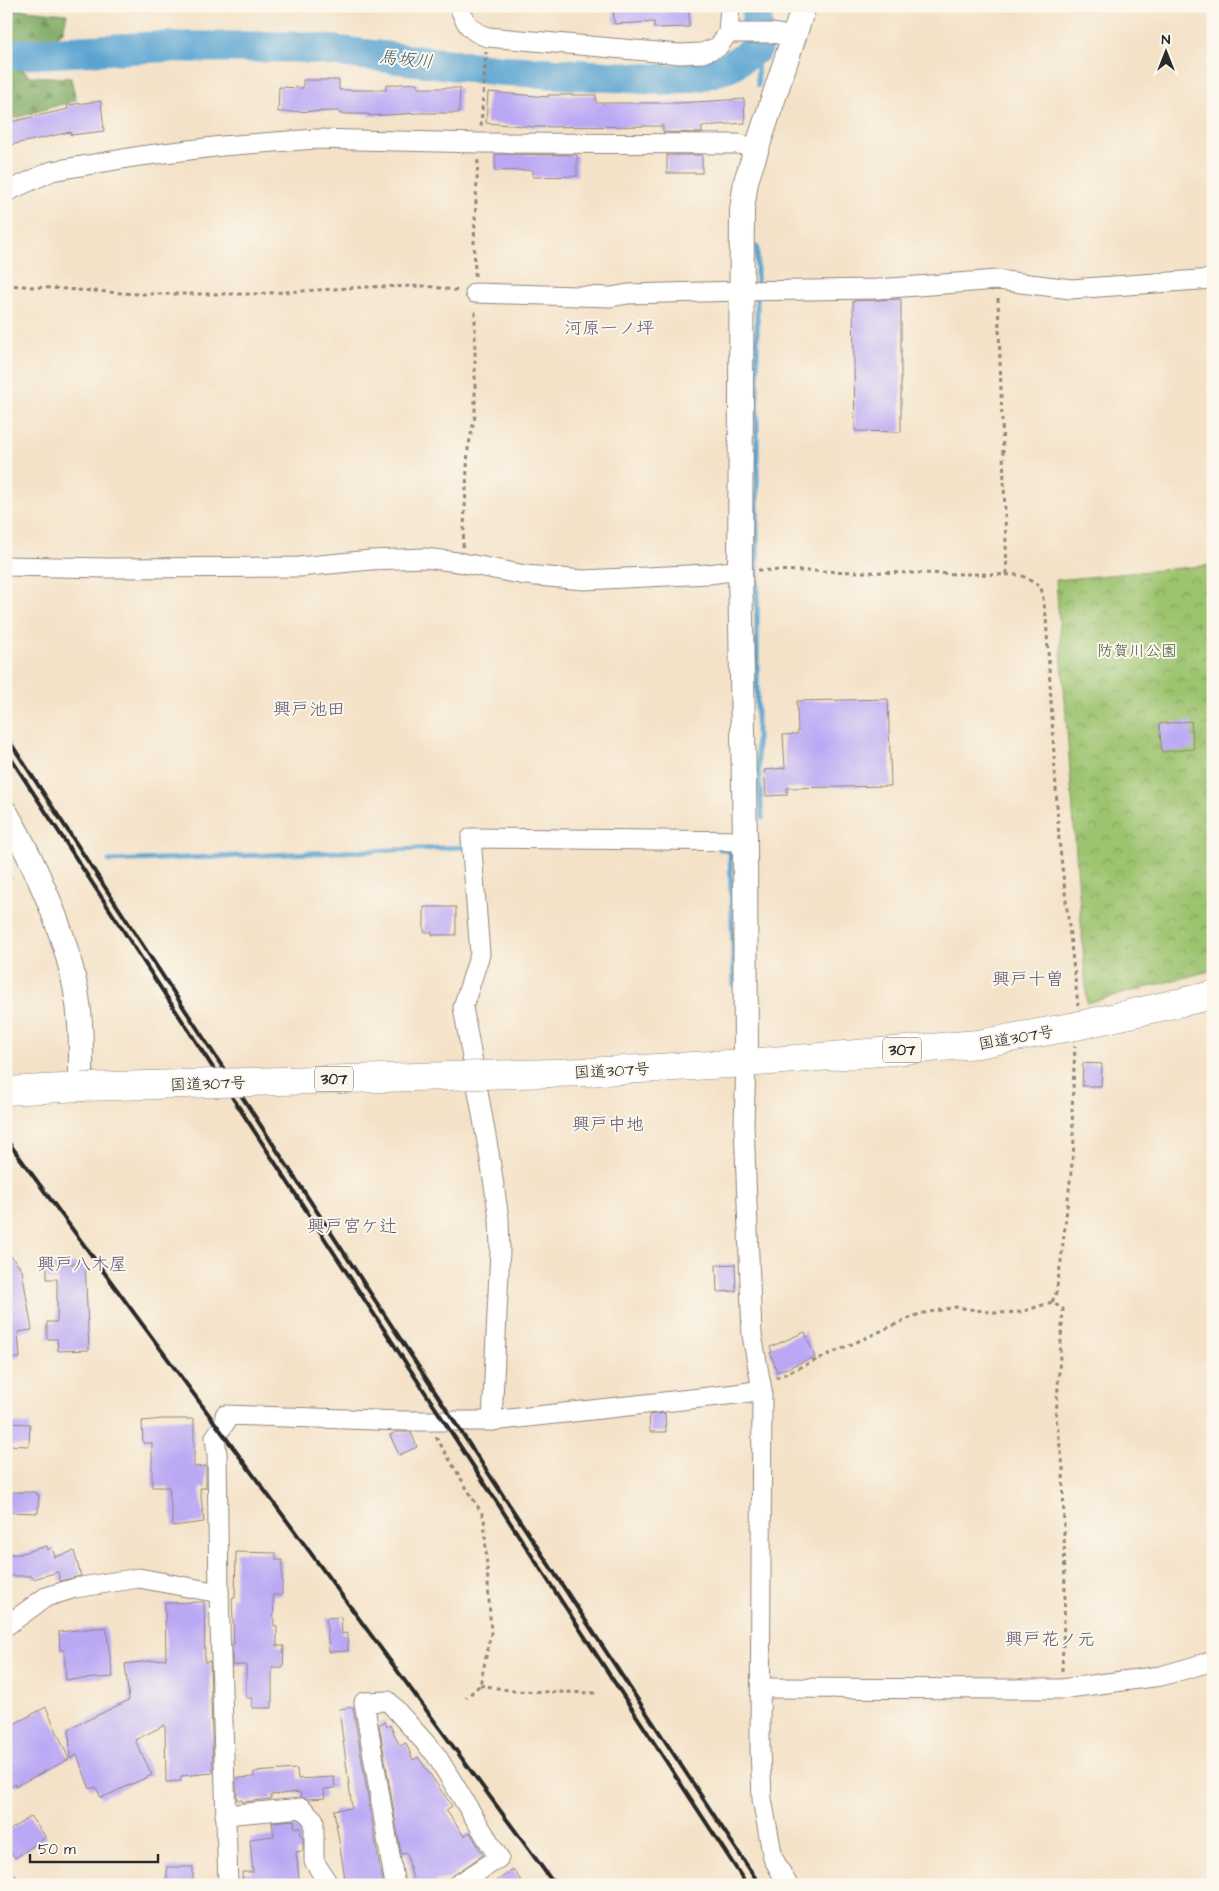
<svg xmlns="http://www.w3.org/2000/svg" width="1219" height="1891" font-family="'Architects Daughter','Klee One',sans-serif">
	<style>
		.forest { fill: url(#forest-firs); stroke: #546a46 }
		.park { fill: url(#park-crowns); stroke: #64774c }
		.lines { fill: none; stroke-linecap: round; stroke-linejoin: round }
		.stream { stroke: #59a3d0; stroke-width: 5 }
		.river { stroke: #59a3d0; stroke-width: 31 }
		.building { fill: #baa8f4 }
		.minor-casing { stroke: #90867a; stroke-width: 21 }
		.tertiary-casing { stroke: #90867a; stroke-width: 26 }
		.trunk-casing { stroke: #90867a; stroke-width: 29 }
		.path { stroke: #90867a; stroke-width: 3; stroke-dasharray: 4 4; stroke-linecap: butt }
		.minor { stroke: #fff; stroke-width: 19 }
		.tertiary { stroke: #fff; stroke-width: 24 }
		.trunk { stroke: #fff; stroke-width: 28 }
		.rail { stroke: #2b2b2b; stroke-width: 4 }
		.trunk-bridge-casing { stroke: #90867a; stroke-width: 29; stroke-linecap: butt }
		.trunk-bridge { stroke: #fff; stroke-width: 28 }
		.labels { text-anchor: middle; stroke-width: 4; stroke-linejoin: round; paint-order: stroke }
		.shield { fill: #fbf7ec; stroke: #696865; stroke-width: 1 }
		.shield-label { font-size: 15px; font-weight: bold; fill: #2b2b2b }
		.park-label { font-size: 16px; fill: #4d593f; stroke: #fbf7ec }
		.street-label { font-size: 16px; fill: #2b2b2b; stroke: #fbf7ec }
		.water-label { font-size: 18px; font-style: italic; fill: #3d5b6d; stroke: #fbf7ec }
		.neighbourhood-label { font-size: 18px; fill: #5d5771; stroke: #fbf7ec }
	</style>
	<defs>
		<pattern id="forest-firs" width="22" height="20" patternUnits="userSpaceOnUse" patternTransform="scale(1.25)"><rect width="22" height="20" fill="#7da961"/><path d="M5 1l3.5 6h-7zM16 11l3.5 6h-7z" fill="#678a50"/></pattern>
		<pattern id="park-crowns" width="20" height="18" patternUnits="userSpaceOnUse" patternTransform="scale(1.25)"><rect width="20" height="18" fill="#9cc36e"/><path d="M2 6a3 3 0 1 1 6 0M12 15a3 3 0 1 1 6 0" fill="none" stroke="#7f9f5b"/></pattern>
	</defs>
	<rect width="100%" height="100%" fill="#fbf7ec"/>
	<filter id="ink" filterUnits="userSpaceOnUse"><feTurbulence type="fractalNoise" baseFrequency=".02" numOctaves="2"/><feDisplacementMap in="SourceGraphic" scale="10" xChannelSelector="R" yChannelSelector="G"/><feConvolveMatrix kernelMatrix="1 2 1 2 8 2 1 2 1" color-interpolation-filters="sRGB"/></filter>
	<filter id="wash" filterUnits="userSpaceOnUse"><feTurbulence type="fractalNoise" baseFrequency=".0096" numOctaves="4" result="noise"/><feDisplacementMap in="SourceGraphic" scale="20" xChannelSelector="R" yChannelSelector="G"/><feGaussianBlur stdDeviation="1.12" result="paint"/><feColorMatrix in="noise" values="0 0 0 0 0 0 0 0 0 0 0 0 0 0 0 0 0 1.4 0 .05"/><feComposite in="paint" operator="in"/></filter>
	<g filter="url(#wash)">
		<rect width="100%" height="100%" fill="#f4e2c8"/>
		<path class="forest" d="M6 6H14L15 9 67 14 63 32 17 62 29 76 71 78 76 100 6 121Z"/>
		<path class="park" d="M1213 565V970L1087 1003 1056 580Z"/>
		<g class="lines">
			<g class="stream">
				<path d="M757 48 758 85"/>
				<path d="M757 247V748L762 818"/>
				<path d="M720 849H724L730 853 734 986"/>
				<path d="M109 861 467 847"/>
				<path d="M6 880 9 878"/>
			</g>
			<path class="river" d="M6 55 156 47H300L497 70 670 80 702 75 729 67 757 48V6"/>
		</g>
		<g id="blocks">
			<g class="building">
				<path d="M613 6H689V27L654 28V22L614 24Z"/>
				<path d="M303 80H339V90H386V85L418 83V88H460L459 113H420L369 116V114H340V111L278 112 279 87 303 88Z"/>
				<path d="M488 92 548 97V95H596V103H678L744 99 745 123 702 126V133L663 132V126L534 127 486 123Z"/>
				<path d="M101 101 104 131 71 135 70 132 6 146V123L68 109 67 105Z"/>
				<path d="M495 154 577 155V176L533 177V170L495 171Z"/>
				<rect x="667" y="155" width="35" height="18"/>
				<path d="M901 299V432L855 431 853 301Z"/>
				<path d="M888 699 891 786 787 788V795L766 796 764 770 785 768 783 735 798 734 797 701Z"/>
				<path d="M1191 721 1194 749 1162 752 1159 724Z"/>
				<path d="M424 907H456V935H432V932H424Z"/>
				<path d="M1083 1063 1102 1064 1101 1086H1082Z"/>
				<path d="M6 1250 22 1270 32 1330 18 1332 20 1358H6V1314H11L8 1298 6 1299Z"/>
				<path d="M85 1263 89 1350 58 1351 57 1339H47V1322H57V1279H47V1264Z"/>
				<path d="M735 1264 736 1291 717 1292 716 1265Z"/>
				<path d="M805 1332 815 1357 777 1372 770 1353 772 1352 770 1347Z"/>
				<path d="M665 1413 666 1432H650L649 1415Z"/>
				<path d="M163 1419H194V1467L206 1466V1488H200L204 1522 173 1526 169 1487H152V1443H143L142 1421Z"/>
				<path d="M6 1423 30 1424 29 1446 6 1445Z"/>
				<path d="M396 1432H411L417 1447 399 1455 390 1435Z"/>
				<path d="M6 1492H36V1494L39 1495 38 1513 8 1512 9 1509H6Z"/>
				<path d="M47 1546 48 1550 52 1547 55 1557 74 1551 81 1576 60 1581 58 1572 33 1579 32 1576H6V1554H19Z"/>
				<path d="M236 1552 276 1553V1560H282V1595H273L274 1626H277V1646H284L283 1668H272V1708H252V1698H246V1665H232V1644H234L232 1598H235Z"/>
				<path d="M204 1602 205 1662 210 1661 213 1773 181 1776V1781L166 1782 165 1725 135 1740 152 1775 101 1798 96 1787 90 1789 77 1755 70 1759 69 1729 129 1700 125 1664 166 1659 165 1603Z"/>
				<path d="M341 1617 342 1634 347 1633 348 1651 329 1652 326 1618Z"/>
				<path d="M106 1627 113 1677 66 1680 64 1650H60L59 1632Z"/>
				<path d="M46 1707 69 1759 16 1786 15 1784 6 1789V1728Z"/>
				<path d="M353 1707 378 1857 384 1885H346L334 1810 352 1808 339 1709Z"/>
				<path d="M385 1722 387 1727 390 1725 400 1746 406 1743 413 1760 418 1757 452 1806 446 1810 464 1836 470 1832 483 1855 448 1879 435 1881 436 1885H414L407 1853 401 1854 379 1724Z"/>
				<path d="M297 1769 298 1779 334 1777 335 1788 324 1789 325 1798 308 1799 301 1797 300 1792 271 1795V1799L242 1802V1800H237L236 1778 254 1777V1772Z"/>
				<path d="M30 1816 46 1837 15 1858 6 1847V1833Z"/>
				<path d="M294 1820 295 1828 300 1827 301 1836H303V1851L296 1852 300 1885H243L242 1872H253L250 1839 274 1836 272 1822Z"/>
				<rect x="167" y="1867" width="26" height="18"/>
				<path d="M513 1869 524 1885H492Z"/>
			</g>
		</g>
	</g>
	<g filter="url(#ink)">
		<use href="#blocks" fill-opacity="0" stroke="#90867a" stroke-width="1"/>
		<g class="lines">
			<g class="minor-casing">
				<g id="minor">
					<path d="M459 6C465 23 470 32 488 37L680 54 702 53 718 47 728 33"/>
					<path d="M730 6 728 33H773L793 37"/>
					<path d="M6 192 52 171 140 156 222 146 316 139 479 143 739 144 756 149"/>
					<path d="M475 293 611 297 628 294 741 291 877 289 997 280 1071 289 1213 279"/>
					<path d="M6 566 108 568 299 567 371 560 425 558 458 562 525 575 584 580 709 574 740 570"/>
					<path d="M746 1063 744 1124 752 1335 762 1390 760 1747 762 1799 773 1858 788 1885"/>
					<path d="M492 1421 500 1250 499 1218 489 1153 463 1007 480 954 471 838 745 841"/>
					<path d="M6 1626 46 1597 75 1588 139 1578 219 1593"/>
					<path d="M761 1688 1061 1689 1161 1676 1213 1661"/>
					<path d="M225 1815 302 1808 314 1820V1861L329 1885"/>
					<path d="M228 1885 219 1593 217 1454 215 1437 225 1423V1415L405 1421H492L736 1394 762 1390"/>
					<path d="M395 1885 364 1702 388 1701 436 1755 499 1858 457 1885"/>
				</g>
			</g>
			<g class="tertiary-casing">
				<g id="tertiary">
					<path d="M6 813C36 865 65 932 76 991 82 1023 81 1055 81 1087"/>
					<path d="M746 1063 745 841 740 570 742 210 746 181 804 6"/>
					<path d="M6 1884 7 1885"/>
				</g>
			</g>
			<g class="trunk-casing">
				<g id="trunk">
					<path d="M586 1072 746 1063 978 1044 1076 1026 1213 995"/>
					<path d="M6 1091 81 1087"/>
				</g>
			</g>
			<g class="path">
				<path d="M481 126 486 52"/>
				<path d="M475 276 474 241 478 160"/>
				<path d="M6 285 137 294H254L364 287 427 286 460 291"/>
				<path d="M998 298 1007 575"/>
				<path d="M463 547 468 449 475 416V309"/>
				<path d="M758 570 1021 575 1041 587 1046 616 1059 840 1078 1005"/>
				<path d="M776 1378 919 1314 956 1307 996 1313 1021 1312 1052 1302"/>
				<path d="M436 1437 484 1517 491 1633 480 1685 466 1698"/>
				<path d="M1062 1671 1065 1594 1063 1467 1056 1417 1063 1309 1052 1302 1056 1293 1061 1261 1074 1146 1072 1110 1075 1046"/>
				<path d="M480 1685 514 1691 598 1693"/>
			</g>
			<use href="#minor" class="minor"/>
			<use href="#tertiary" class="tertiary"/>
			<use href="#trunk" class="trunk"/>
			<g class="rail">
				<path d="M6 736 454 1421 760 1885"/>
				<path d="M6 751 747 1885"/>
				<path d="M6 1139 555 1885"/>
			</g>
			<g class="trunk-bridge-casing">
				<path id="trunk-bridge" d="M81 1087 586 1072"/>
			</g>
			<use href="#trunk-bridge" class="trunk-bridge"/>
		</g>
	</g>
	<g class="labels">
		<g class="shield">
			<rect x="883" y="1037.5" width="38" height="25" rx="4"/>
			<rect x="315" y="1066.5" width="38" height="25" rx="4"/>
		</g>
		<g class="shield-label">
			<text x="902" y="1055">307</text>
			<text x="334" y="1084">307</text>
		</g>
		<g class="park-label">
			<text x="1137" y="656">防賀川公園</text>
		</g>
		<g class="street-label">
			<text transform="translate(1016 1037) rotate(-10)" y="6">国道307号</text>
			<text transform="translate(612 1070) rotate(-3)" y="6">国道307号</text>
			<text transform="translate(208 1083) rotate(-2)" y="6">国道307号</text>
		</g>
		<g class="water-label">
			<text transform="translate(406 59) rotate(6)" y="6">馬坂川</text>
		</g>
		<g class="neighbourhood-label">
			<text x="609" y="334">河原一ノ坪</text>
			<text x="309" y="715">興戸池田</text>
			<text x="1028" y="985">興戸十曽</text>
			<text x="608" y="1130">興戸中地</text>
			<text x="352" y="1232">興戸宮ケ辻</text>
			<text x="82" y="1270">興戸八木屋</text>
			<text x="1050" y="1645">興戸花ノ元</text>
		</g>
	</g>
	<rect width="1219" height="1891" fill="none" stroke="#fbf7ec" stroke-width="25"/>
	<g transform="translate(1166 52)" stroke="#fbf7ec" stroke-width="4" paint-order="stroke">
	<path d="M0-4L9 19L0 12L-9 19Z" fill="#2b2b2b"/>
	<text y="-8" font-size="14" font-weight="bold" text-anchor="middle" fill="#2b2b2b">N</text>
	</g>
	<path d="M30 1854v8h128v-8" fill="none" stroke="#2b2b2b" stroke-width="2.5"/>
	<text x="38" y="1854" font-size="15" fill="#2b2b2b" stroke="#fbf7ec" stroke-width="4" paint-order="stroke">50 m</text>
</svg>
